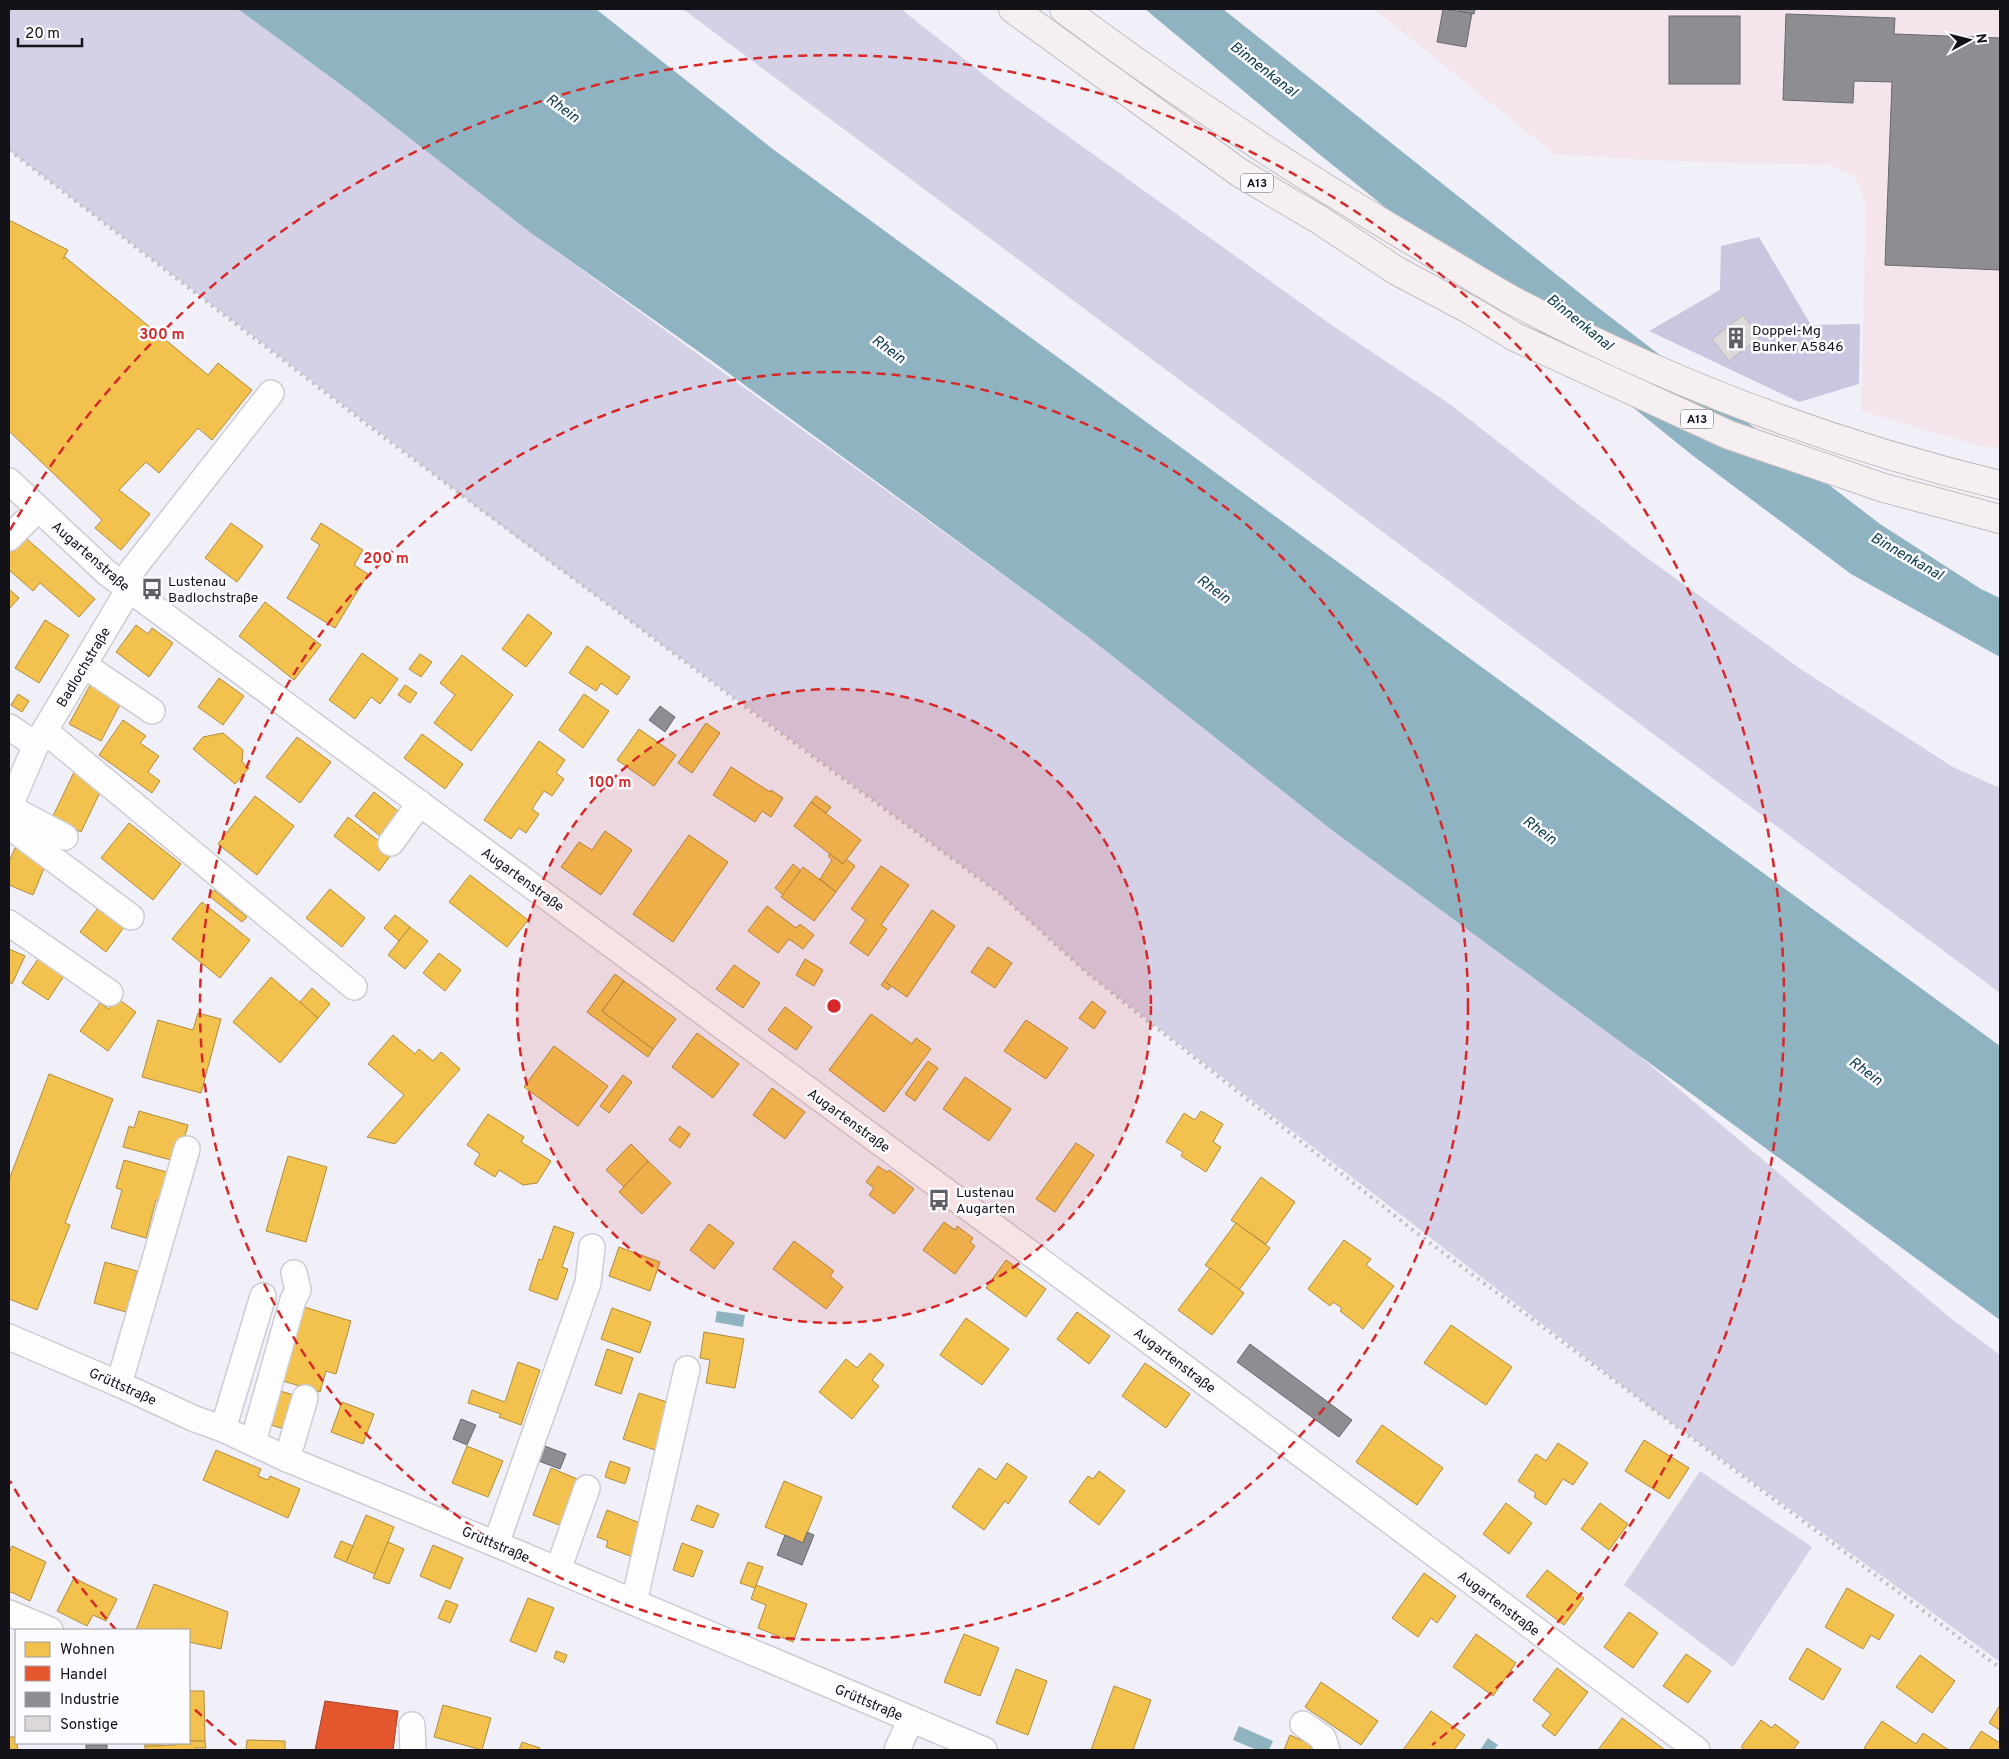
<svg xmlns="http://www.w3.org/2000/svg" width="2009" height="1759" font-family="Overpass,sans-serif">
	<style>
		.industrial { fill: #f4e5ed }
		.green { fill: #d4d0e5 }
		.forest { fill: #cbc6e0 }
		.water { fill: #8fb3c0 }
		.homes { fill: #f2c14e; stroke: #af8c3e }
		.shops { fill: #e4572e; stroke: #a54228 }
		.industry { fill: #8d8d92; stroke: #68686e }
		.building { fill: #dcd8da; stroke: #bab6b8 }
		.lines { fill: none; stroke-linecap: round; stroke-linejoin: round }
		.minor-casing { stroke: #cdccd3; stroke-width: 28 }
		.highway-casing { stroke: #c3bcc0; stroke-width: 30 }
		.minor { stroke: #fdfdfe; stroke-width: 25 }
		.highway { stroke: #f5eff1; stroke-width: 28 }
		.rail { stroke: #c1c0c3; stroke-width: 4; stroke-dasharray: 2.5 5; stroke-linecap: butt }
		.ring { fill: none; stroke: #d62828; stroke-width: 2.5; stroke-dasharray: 9 6 }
		.labels { text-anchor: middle; stroke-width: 5; stroke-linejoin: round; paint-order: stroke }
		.shield { fill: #fcfbff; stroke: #59585e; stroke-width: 1 }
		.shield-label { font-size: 12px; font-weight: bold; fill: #131219 }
		.poi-label { font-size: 14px; fill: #131219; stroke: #fcfbff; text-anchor: start }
		.street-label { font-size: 14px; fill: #131219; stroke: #fcfbff }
		.water-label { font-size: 15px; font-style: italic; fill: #083a46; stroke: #fcfbff }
		.centre { fill: #d62828; stroke: #fcfbff; stroke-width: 2.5 }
		.ring-label { font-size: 15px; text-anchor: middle; font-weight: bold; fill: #d62828; stroke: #fcfbff; stroke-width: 5; stroke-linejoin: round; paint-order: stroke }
	</style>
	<rect width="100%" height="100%" fill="#f1f0f8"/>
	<path class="industrial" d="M1374 9H2000V448L1980 446 1861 411 1866 205 1855 176 1830 165 1666 161 1554 154Z"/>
	<g class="green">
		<path d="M9 9H238L352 93 531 233 1087 636 1333 831 1636 1053 1954 1321 2000 1355V1662L1650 1407 1087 973 999 893 515 536 9 150Z"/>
		<path d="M683 9H901L1002 89 1333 326 1451 405 1643 555 1802 670 1953 767 2000 788V993Z"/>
		<path d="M1700 1471 1812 1547 1733 1667 1624 1585Z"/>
	</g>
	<path class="forest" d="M1759 237 1811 325 1860 324 1859 384 1799 402 1649 331 1720 290 1721 246Z"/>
	<g class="water">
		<path d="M238 9H596L774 150 2000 1046V1320L1333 831 1087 636 712 361 531 233 352 93Z"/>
		<path d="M1145 9H1223L1596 306 1880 524 1981 589 2000 598V657L1851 574 1692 455 1319 154Z"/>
		<path d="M717 1311 745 1315 743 1327 715 1322Z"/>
		<path d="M1239 1726 1273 1741 1269 1750H1257L1233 1740Z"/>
		<path d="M1488 1738 1498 1745 1494 1750H1480Z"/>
	</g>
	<g class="homes">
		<path d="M9 220 68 250 63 259 65 257 208 375 218 363 252 390 212 440 198 428 159 473 146 462 119 490 150 514 121 550 95 528 102 520 9 431Z"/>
		<path d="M231 523 263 546 237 582 205 558Z"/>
		<path d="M321 523 363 550 354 565 368 574 335 628 287 598 320 545 311 539Z"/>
		<path d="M19 532 95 599 79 617 40 583 33 591 9 570V544Z"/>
		<path d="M9 589 19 598 9 609Z"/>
		<path d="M265 602 321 645 294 680 239 636Z"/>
		<path d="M528 614 552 633 526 667 502 649Z"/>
		<path d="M45 620 69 635 39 683 15 668Z"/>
		<path d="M136 625 148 634 152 628 173 643 149 677 116 652Z"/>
		<path d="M587 646 630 677 617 695 601 683 596 691 569 673Z"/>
		<path d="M362 653 398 679 380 704 371 697 355 719 329 700Z"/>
		<path d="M420 654 432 662 421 677 409 669Z"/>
		<path d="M462 655 513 695 471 751 434 723 455 695 440 683Z"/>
		<path d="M94 678 125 695 101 741 69 724Z"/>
		<path d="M219 678 244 696 223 725 198 707Z"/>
		<path d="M405 685 417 693 410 703 398 695Z"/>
		<path d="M18 694 29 701 22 712 11 705Z"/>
		<path d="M584 694 609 711 583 748 559 730Z"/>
		<path d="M123 720 146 736 140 743 159 756 148 772 160 781 152 793 99 755Z"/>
		<path d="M706 723 720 733 692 773 678 763Z"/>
		<path d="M639 729 676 755 654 786 617 760Z"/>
		<path d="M223 733 243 750 242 762 249 768 235 784 193 749 203 737Z"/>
		<path d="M422 734 463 764 445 789 404 758Z"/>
		<path d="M297 737 331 762 300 803 266 777Z"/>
		<path d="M539 741 565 760 556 773 564 779 552 796 544 791 532 809 539 814 526 833 519 828 511 839 484 820Z"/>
		<path d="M731 767 770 792 771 790 783 798 771 817 762 811 755 822 713 795Z"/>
		<path d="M75 770 104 784 81 832 52 818Z"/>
		<path d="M374 792 403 815 384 839 355 816Z"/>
		<path d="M255 796 294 826 257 875 218 844Z"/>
		<path d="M816 796 831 807 826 813 811 802Z"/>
		<path d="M811 802 861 840 843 864 794 826Z"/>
		<path d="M348 817 393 852 379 871 334 836Z"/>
		<path d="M129 823 181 864 153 900 101 858Z"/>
		<path d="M605 831 632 850 601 895 561 867 579 842 592 850Z"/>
		<path d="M689 835 728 862 673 942 633 914Z"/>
		<path d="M15 848 47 861 33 895 9 885V862Z"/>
		<path d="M830 854 843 864 846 859 855 866 836 892 820 879 832 860 828 856Z"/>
		<path d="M793 864 801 871 783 895 775 888Z"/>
		<path d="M881 866 909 885 881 925 887 929 868 956 850 943 866 920 851 909Z"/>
		<path d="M803 867 836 892 814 921 781 897Z"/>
		<path d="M470 875 528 920 507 947 449 902Z"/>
		<path d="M330 889 365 918 342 947 306 918Z"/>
		<path d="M214 890 247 917 242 922 209 896Z"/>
		<path d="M202 902 250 940 220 978 172 939Z"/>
		<path d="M101 904 127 923 106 952 80 932Z"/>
		<path d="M767 906 796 928 800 924 814 935 803 949 789 939 778 953 748 931Z"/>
		<path d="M932 910 955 926 907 997 884 981Z"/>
		<path d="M395 915 410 927 399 941 384 928Z"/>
		<path d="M410 927 428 941 405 969 388 955Z"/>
		<path d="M988 947 1012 963 995 988 971 972Z"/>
		<path d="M9 949 25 956 12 984 9 982Z"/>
		<path d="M439 953 461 970 445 991 423 973Z"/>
		<path d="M40 956 66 973 48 1000 22 983Z"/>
		<path d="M805 959 823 970 814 986 796 975Z"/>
		<path d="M734 965 760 983 743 1008 716 989Z"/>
		<path d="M615 974 624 981 602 1011 653 1049 648 1057 587 1012Z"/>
		<path d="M271 977 318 1018 280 1063 233 1022Z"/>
		<path d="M624 981 676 1019 653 1049 602 1011Z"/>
		<path d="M884 981 891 986 888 990 881 985Z"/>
		<path d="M312 988 330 1004 318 1018 300 1002Z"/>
		<path d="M117 998 136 1012 108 1051 80 1031 100 1003 109 1009Z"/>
		<path d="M1092 1001 1106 1012 1094 1029 1079 1018Z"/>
		<path d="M785 1007 812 1027 796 1050 768 1030Z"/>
		<path d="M198 1013 221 1019 201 1093 142 1077 158 1020 193 1030Z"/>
		<path d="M871 1014 912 1044 916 1038 931 1049 884 1112 829 1070Z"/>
		<path d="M1026 1020 1068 1048 1046 1079 1004 1051Z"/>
		<path d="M697 1033 739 1064 713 1098 672 1067Z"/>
		<path d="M393 1035 415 1054 419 1049 433 1061 441 1052 460 1069 395 1144 367 1137 404 1095 368 1064Z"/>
		<path d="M554 1046 608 1086 578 1126 524 1087Z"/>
		<path d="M928 1061 938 1068 915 1101 905 1094Z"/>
		<path d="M49 1074 113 1099 65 1223 70 1225 37 1310 9 1299V1180Z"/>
		<path d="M623 1075 632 1082 609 1113 600 1106Z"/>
		<path d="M965 1077 1011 1109 989 1141 943 1109Z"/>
		<path d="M772 1088 805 1112 785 1139 753 1115Z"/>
		<path d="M139 1111 188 1125 181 1149 171 1160 123 1147 129 1126 134 1128Z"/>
		<path d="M1201 1111 1223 1124 1213 1142 1221 1147 1206 1172 1181 1156 1183 1152 1166 1142 1184 1113 1195 1120Z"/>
		<path d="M488 1114 524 1137 521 1142 551 1161 537 1183 523 1185 499 1170 495 1177 474 1164 480 1154 467 1145Z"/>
		<path d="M679 1126 690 1134 680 1148 669 1140Z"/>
		<path d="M1076 1143 1094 1155 1055 1212 1036 1199Z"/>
		<path d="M631 1144 648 1161 624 1187 606 1170Z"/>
		<path d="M288 1156 327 1167 306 1242 266 1231Z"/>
		<path d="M124 1160 170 1173 162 1201 156 1200 146 1238 111 1228 122 1190 116 1188Z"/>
		<path d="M648 1161 671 1183 642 1214 619 1192Z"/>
		<path d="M878 1166 887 1172 889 1170 914 1189 894 1214 869 1195 874 1188 866 1182Z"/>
		<path d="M1261 1177 1295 1202 1266 1244 1231 1220Z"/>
		<path d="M944 1222 955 1230 957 1226 973 1238 970 1242 975 1246 955 1274 923 1250Z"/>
		<path d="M1236 1223 1270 1248 1239 1290 1205 1265Z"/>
		<path d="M709 1224 734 1243 714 1269 690 1250Z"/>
		<path d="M554 1226 574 1233 562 1267 568 1269 557 1300 529 1290 539 1259 542 1260Z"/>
		<path d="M1344 1240 1371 1259 1366 1265 1394 1286 1363 1329 1340 1311 1342 1308 1333 1302 1330 1306 1308 1289Z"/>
		<path d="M794 1241 834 1271 830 1276 843 1287 826 1309 773 1269Z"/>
		<path d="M619 1247 660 1262 650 1291 609 1276Z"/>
		<path d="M1006 1260 1046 1289 1026 1317 986 1288Z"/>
		<path d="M105 1262 137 1271 126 1312 94 1303Z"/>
		<path d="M1210 1268 1244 1293 1212 1335 1178 1310Z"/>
		<path d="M304 1307 351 1321 336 1374 326 1371 320 1392 283 1381Z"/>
		<path d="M612 1308 651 1322 640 1353 601 1339Z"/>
		<path d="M1077 1312 1110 1336 1089 1364 1057 1339Z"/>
		<path d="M966 1318 1009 1349 982 1385 940 1355Z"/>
		<path d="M1451 1325 1512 1367 1486 1405 1424 1363Z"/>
		<path d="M704 1332 744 1339 735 1388 706 1383 710 1360 700 1358Z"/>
		<path d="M607 1349 633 1358 621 1394 595 1385Z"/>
		<path d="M870 1353 884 1365 872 1380 879 1386 852 1419 819 1392 846 1359 857 1368Z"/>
		<path d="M518 1362 540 1370 521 1425 499 1417 501 1414 468 1403 472 1390 505 1402Z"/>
		<path d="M1145 1363 1190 1394 1166 1428 1122 1396Z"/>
		<path d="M280 1391 294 1395 285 1429 270 1425Z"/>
		<path d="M639 1393 667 1402 664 1408 672 1411 658 1451 623 1439Z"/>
		<path d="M342 1402 374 1414 363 1444 331 1432Z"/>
		<path d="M1382 1425 1443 1468 1417 1505 1356 1462Z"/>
		<path d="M1644 1440 1689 1468 1669 1499 1625 1471Z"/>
		<path d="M1558 1443 1588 1463 1573 1485 1563 1479 1546 1505 1534 1497 1536 1493 1518 1481 1536 1454 1546 1461Z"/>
		<path d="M467 1446 503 1461 488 1497 452 1483Z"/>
		<path d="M216 1450 261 1469 258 1476 268 1480 270 1476 300 1489 288 1518 203 1480Z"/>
		<path d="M610 1461 630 1468 625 1484 605 1477Z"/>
		<path d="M1007 1463 1027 1477 1008 1504 1005 1501 984 1530 952 1507 979 1468 996 1480Z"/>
		<path d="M551 1468 580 1480 562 1526 533 1515Z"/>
		<path d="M1099 1471 1125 1491 1099 1525 1069 1502 1088 1476 1093 1479Z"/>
		<path d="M784 1481 822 1497 803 1543 765 1527Z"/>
		<path d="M1506 1503 1532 1523 1509 1554 1483 1534Z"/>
		<path d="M1600 1503 1628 1524 1609 1550 1581 1529Z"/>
		<path d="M697 1505 719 1514 713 1528 691 1520Z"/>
		<path d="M607 1510 645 1525 633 1557 606 1547 608 1541 597 1537Z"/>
		<path d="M366 1515 394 1527 375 1574 346 1562Z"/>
		<path d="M341 1541 353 1546 346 1562 334 1557Z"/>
		<path d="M388 1542 404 1549 389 1584 373 1578Z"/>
		<path d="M682 1543 703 1551 693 1577 673 1570Z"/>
		<path d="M433 1545 463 1558 450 1589 420 1576Z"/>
		<path d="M12 1546 46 1562 30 1601 11 1592 9 1594V1553Z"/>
		<path d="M748 1562 763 1567 755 1588 740 1583Z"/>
		<path d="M1547 1570 1584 1598 1564 1625 1526 1596Z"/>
		<path d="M1424 1573 1456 1596 1437 1623 1431 1618 1418 1637 1392 1618Z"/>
		<path d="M74 1578 117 1599 106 1621 93 1615 87 1626 57 1611Z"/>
		<path d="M154 1584 228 1612 221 1649 189 1642V1630H136Z"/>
		<path d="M756 1585 807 1604 793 1642 758 1628 766 1605 751 1599Z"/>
		<path d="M1847 1588 1894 1615 1879 1640 1871 1635 1863 1649 1825 1627Z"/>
		<path d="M528 1598 554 1608 536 1652 510 1641Z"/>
		<path d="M446 1600 458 1605 450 1623 438 1618Z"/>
		<path d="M1629 1612 1658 1633 1633 1668 1604 1647Z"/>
		<path d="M964 1634 999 1648 980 1696 944 1682Z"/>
		<path d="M1476 1634 1516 1663 1493 1696 1453 1667Z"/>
		<path d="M1807 1648 1841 1669 1823 1700 1789 1679Z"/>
		<path d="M556 1651 567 1655 564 1663 554 1658Z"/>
		<path d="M1686 1654 1711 1671 1688 1703 1663 1686Z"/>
		<path d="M1920 1655 1955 1681 1932 1713 1896 1687Z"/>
		<path d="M1557 1668 1588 1692 1555 1736 1542 1726 1551 1714 1533 1700Z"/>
		<path d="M1016 1669 1047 1681 1028 1735 996 1723Z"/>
		<path d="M1321 1682 1378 1721 1361 1745 1305 1707Z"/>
		<path d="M1114 1686 1151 1700 1133 1750H1091Z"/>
		<path d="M189 1691H204L205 1741H189Z"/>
		<path d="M443 1705 491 1718 482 1750 434 1737Z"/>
		<path d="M2000 1705V1730L1989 1723Z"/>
		<path d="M1431 1711 1465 1735 1454 1750H1403Z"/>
		<path d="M1622 1718 1665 1750H1598Z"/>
		<path d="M1761 1720 1772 1728 1775 1724 1799 1742 1793 1750H1745L1741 1747Z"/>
		<path d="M1882 1721 1916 1744 1923 1733 1949 1750H1868L1864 1748Z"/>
		<path d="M1981 1731 2000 1743V1750H1969Z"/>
		<path d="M1290 1735 1312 1745 1310 1750H1284Z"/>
		<path d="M9 1737H16L18 1750H9Z"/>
		<path d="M247 1740 285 1741V1750H246Z"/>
		<path d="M189 1741H205L206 1748H195V1750H145V1746L175 1745V1743H189Z"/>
		<path d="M522 1742 540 1748 539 1750H519Z"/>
		<rect x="145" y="1743" width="15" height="3"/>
	</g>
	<path class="shops" d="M325 1701 398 1711 393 1750H315Z"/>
	<g class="industry">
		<path d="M1443 9 1472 13 1466 47 1437 42Z"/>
		<path d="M1460 9H1475L1474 14 1459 11Z"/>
		<path d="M1786 14 1895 18 1894 34 2000 38V270L1885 265 1892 82 1854 81 1853 103 1783 100Z"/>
		<rect x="1669" y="16" width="71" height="68"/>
		<path d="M660 706 675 717 665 732 649 720Z"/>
		<path d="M1250 1344 1352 1420 1339 1437 1237 1362Z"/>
		<path d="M461 1419 476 1425 467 1445 453 1439Z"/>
		<path d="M542 1445 566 1454 560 1469 536 1460Z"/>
		<path d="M807 1532 814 1535 802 1565 777 1555 785 1535 803 1543Z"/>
		<rect x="86" y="1745" width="21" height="5"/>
	</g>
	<path class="building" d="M1743 315 1760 337 1729 361 1712 339Z"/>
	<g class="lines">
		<g class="minor-casing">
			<g id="minor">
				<path d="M9 481 107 573 1133 1329 1697 1750"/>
				<path d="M9 538 38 509"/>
				<path d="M84 665 152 711"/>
				<path d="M9 727 36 745"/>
				<path d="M45 731 354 987"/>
				<path d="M9 807 65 837"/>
				<path d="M9 808 36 745 129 589V574L271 393"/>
				<path d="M9 826 131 917"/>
				<path d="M391 843 420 803"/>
				<path d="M9 923 110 993"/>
				<path d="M9 1337 119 1384 195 1419 223 1429 287 1459 496 1544 984 1750"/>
				<path d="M119 1384 187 1149"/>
				<path d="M223 1429 263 1296"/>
				<path d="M253 1442 293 1300 298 1290 294 1273"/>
				<path d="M287 1459 305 1398"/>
				<path d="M496 1544 588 1283 592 1247"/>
				<path d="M558 1570 587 1488"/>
				<path d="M634 1602 687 1369"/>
				<path d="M9 1613 50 1630"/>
				<path d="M1303 1724 1323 1738 1327 1750"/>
				<path d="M412 1725 413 1750"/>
				<path d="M897 1750 911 1719"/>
			</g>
		</g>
		<g class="highway-casing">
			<g id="highway">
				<path d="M1013 9 1240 173 1318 219 1397 271 1472 311 1515 337 1729 435 1884 488 2000 519"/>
				<path d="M1064 9C1131 60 1200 106 1269 152 1324 188 1380 222 1436 255 1461 270 1485 285 1510 299 1664 381 1830 444 2000 485"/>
			</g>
		</g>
		<use href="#minor" class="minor"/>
		<use href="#highway" class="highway"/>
		<path class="rail" d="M9 150 365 423 763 720 999 893 1087 973 1422 1237 2000 1668"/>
	</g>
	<circle cx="834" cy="1006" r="317" fill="#d62828" fill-opacity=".12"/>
	<g class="ring">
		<circle cx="834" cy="1006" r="317"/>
		<circle cx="834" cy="1006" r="634"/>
		<path d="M236 1745A951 951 0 0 1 192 1707M116 1630A951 951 0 0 1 10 1481M10 530A951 951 0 1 1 1432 1745"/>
	</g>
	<defs>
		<g id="building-bare" transform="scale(1.725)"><path d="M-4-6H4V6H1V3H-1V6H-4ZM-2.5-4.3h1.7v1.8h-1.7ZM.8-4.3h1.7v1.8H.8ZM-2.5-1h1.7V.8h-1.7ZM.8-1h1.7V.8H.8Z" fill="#616067" stroke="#fcfbff" stroke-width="2.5" paint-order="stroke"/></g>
		<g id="bus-bare" transform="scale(1.725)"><path d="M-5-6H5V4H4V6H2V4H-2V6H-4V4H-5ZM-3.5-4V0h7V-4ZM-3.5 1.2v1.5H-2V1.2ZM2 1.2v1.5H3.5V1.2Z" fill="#616067" stroke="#fcfbff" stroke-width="2.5" paint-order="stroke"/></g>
	</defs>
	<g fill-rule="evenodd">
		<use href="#building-bare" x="1736" y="338"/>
		<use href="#bus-bare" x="152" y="589"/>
		<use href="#bus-bare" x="939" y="1200"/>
	</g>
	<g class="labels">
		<g class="shield">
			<rect x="1241" y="173.5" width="32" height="19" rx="4"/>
			<rect x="1681" y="409.5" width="32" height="19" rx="4"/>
		</g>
		<g class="shield-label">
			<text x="1257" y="187">A13</text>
			<text x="1697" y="423">A13</text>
		</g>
		<g class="poi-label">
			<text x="1752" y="335">Doppel-Mg<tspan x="1752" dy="16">Bunker A5846</tspan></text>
			<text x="168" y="586">Lustenau<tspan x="168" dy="16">Badlochstraße</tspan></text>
			<text x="956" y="1197">Lustenau<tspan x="956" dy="16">Augarten</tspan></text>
		</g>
		<g class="street-label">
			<text transform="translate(91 556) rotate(41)" y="5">Augartenstraße</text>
			<text transform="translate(83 667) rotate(-59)" y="5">Badlochstraße</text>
			<text transform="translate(523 879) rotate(36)" y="5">Augartenstraße</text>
			<text transform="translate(849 1120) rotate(36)" y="5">Augartenstraße</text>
			<text transform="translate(1175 1360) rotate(37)" y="5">Augartenstraße</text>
			<text transform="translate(123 1386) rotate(24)" y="5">Grüttstraße</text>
			<text transform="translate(496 1544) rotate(23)" y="5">Grüttstraße</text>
			<text transform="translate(1499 1603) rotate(37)" y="5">Augartenstraße</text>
			<text transform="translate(869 1702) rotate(23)" y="5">Grüttstraße</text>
		</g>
		<g class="water-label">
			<text transform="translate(1264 69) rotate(38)" y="5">Binnenkanal</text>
			<text transform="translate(563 108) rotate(36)" y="5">Rhein</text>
			<text transform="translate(1580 322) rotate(39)" y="5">Binnenkanal</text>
			<text transform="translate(889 349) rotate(36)" y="5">Rhein</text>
			<text transform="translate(1907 556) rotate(30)" y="5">Binnenkanal</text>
			<text transform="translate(1214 589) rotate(36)" y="5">Rhein</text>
			<text transform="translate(1540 830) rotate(36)" y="5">Rhein</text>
			<text transform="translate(1866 1071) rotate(36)" y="5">Rhein</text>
		</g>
	</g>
	<circle cx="834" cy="1006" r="8" class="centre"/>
	<g class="ring-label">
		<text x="162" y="339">300 m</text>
		<text x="386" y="563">200 m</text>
		<text x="610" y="787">100 m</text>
	</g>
	<rect width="2009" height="1759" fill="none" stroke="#131219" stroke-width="20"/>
	<rect x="15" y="1629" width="175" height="115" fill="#fcfbff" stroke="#9f9ea3"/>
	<rect x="25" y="1642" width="25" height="15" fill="#f2c14e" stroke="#9f9ea3"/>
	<text x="60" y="1654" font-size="15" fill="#131219">Wohnen</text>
	<rect x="25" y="1666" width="25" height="15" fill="#e4572e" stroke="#9f9ea3"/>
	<text x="60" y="1679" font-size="15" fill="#131219">Handel</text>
	<rect x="25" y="1692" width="25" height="15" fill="#8d8d92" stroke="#9f9ea3"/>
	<text x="60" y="1704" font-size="15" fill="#131219">Industrie</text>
	<rect x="25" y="1716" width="25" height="15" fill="#dcd8da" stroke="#9f9ea3"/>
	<text x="60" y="1729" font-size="15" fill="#131219">Sonstige</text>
	<g transform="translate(1969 40) rotate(83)" stroke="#fcfbff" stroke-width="4" paint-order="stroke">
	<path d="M0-4L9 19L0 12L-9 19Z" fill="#131219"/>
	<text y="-8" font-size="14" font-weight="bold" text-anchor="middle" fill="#131219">N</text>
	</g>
	<path d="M18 38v8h64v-8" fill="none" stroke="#131219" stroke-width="2.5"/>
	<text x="25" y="38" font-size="15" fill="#131219" stroke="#fcfbff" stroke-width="4" paint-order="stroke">20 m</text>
</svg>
